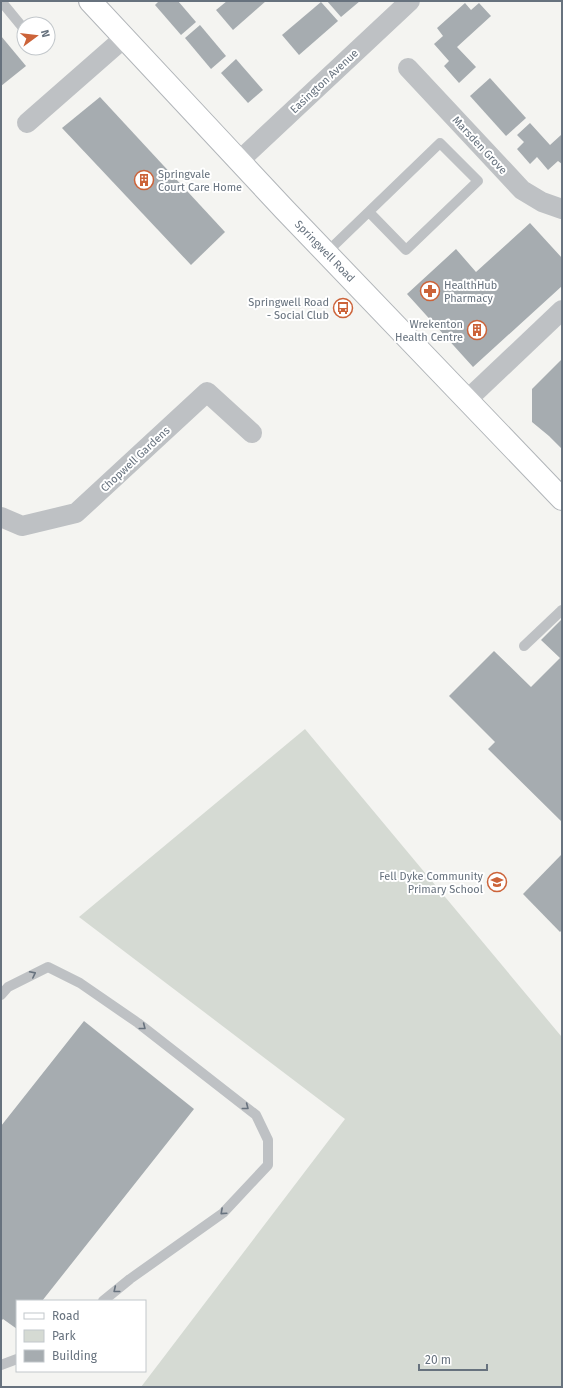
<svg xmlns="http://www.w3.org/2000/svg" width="563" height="1388" font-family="'Fira Sans',sans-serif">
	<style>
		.green { fill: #d5dad3 }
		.building { fill: #a6acb0 }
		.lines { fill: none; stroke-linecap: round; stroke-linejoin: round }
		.secondary-casing { stroke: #b1b5b9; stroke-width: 24 }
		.service { stroke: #bec1c4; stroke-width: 10 }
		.minor { stroke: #bec1c4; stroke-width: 20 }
		.secondary { stroke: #fff; stroke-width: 22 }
		.oneway { stroke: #67727e }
		.labels { text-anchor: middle; stroke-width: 4; stroke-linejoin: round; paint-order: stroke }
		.street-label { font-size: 11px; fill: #67727e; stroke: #fff }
		.poi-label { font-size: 11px; fill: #67727e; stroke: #fff; text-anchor: end }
	</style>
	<rect width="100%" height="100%" fill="#f4f4f1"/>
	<path class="green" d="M305 729 561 1036 562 1035V1387H141L345 1119 79 917Z"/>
	<g class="building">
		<path d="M159 1H178L196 22 181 35 155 5Z"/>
		<path d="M227 1H266L233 30 216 10Z"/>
		<path d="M327 1H360L341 17Z"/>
		<path d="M321 2 338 21 299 55 282 35Z"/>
		<path d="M465 3 471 10 479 3 491 16 457 47 476 67 459 83 444 66 449 61 434 44 443 36 437 28Z"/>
		<path d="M200 25 226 56 211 69 185 38Z"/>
		<path d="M1 36 26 66 1 86Z"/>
		<path d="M236 59 263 90 248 103 221 73Z"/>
		<path d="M490 78 526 118 506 136 470 96Z"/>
		<path d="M100 97 225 232 191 265 62 128Z"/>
		<path d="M530 123 550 145 561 135 562 136V164L558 161 548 170 537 157 530 164 517 149 524 142 517 135Z"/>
		<path d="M530 223 562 258V286L473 367 407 294 456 249 476 272Z"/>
		<path d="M562 359V449L549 436 532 422V389Z"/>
		<path d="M562 619V822L488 749 495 742 449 696 494 651 531 687 560 658 541 640Z"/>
		<path d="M562 854V930L560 932 523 894Z"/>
		<path d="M84 1021 194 1109 42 1301H17V1329L3 1319 1 1321V1126Z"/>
	</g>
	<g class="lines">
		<g class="secondary-casing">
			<path id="secondary" d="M90 1 284 209 562 499"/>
		</g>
		<g class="service">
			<path d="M1 1 24 29"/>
			<path d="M326 253 440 143 478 181 406 250 369 212"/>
			<path d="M524 646 562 610"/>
			<path d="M1 995 8 987 48 967 80 983 138 1023 256 1115 268 1140V1165L223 1213 130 1279 103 1301"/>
			<path d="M1 1365 17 1359"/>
		</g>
		<g class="minor">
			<path d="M408 68 522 190 542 202 562 209"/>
			<path d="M27 123 124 38"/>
			<path d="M239 161 410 1"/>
			<path d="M467 400 562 310"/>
			<path d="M1 517 22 526 76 513 207 392 252 433"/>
		</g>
		<use href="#secondary" class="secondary"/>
	</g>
	<defs><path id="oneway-chevron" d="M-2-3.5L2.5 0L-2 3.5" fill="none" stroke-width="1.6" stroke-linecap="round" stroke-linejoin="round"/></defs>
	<g class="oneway">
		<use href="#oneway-chevron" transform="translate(33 974) rotate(-27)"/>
		<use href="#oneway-chevron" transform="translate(143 1027) rotate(38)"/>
		<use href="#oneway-chevron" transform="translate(246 1107) rotate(38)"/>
		<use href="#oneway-chevron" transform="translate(223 1212) rotate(138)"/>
		<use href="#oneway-chevron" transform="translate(116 1290) rotate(141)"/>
	</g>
	<defs>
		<g id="building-ring" transform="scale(1)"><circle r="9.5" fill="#fff" stroke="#cc6339" stroke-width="1.5"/><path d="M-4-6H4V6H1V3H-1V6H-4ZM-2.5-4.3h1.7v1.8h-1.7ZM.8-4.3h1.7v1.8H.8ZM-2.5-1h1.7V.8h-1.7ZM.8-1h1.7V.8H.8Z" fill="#cc6339"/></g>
		<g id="pharmacy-ring" transform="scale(1)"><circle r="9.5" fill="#fff" stroke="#cc6339" stroke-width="1.5"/><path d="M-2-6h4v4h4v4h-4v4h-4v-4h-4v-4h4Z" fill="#cc6339"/></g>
		<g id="bus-ring" transform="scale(1)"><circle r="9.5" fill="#fff" stroke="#cc6339" stroke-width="1.5"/><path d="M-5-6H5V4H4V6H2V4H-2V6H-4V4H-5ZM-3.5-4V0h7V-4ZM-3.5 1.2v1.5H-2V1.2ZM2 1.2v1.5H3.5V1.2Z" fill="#cc6339"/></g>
		<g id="school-ring" transform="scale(1)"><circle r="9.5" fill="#fff" stroke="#cc6339" stroke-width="1.5"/><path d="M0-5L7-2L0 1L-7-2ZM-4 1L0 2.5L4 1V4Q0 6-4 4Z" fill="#cc6339"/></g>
	</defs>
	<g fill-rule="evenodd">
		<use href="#building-ring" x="144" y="180"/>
		<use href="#pharmacy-ring" x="430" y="291"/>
		<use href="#bus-ring" x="343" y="308"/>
		<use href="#building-ring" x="477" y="330"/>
		<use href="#school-ring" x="497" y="882"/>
	</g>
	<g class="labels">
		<g class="street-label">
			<text transform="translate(324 81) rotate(-43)" y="4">Easington Avenue</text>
			<text transform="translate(480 145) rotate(47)" y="4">Marsden Grove</text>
			<text transform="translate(325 251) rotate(46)" y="4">Springwell Road</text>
			<text transform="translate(135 459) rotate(-43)" y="4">Chopwell Gardens</text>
		</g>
		<g class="poi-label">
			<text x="158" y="178" text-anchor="start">Springvale<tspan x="158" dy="13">Court Care Home</tspan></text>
			<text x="444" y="289" text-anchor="start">HealthHub<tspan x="444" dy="13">Pharmacy</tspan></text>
			<text x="329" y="306">Springwell Road<tspan x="329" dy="13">- Social Club</tspan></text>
			<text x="463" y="328">Wrekenton<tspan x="463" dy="13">Health Centre</tspan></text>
			<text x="483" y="880">Fell Dyke Community<tspan x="483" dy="13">Primary School</tspan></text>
		</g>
	</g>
	<rect width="563" height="1388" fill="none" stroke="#67727e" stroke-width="4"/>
	<rect x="16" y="1300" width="130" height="72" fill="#ffffff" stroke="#c2c7cb"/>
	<rect x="24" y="1313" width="20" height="6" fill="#ffffff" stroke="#c2c7cb"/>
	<text x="52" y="1320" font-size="12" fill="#67727e">Road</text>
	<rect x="24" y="1330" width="20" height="12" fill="#d5dad3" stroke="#c2c7cb"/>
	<text x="52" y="1340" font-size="12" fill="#67727e">Park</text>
	<rect x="24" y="1350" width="20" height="12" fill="#a6acb0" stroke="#c2c7cb"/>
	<text x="52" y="1360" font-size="12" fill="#67727e">Building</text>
	<g transform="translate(36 36) rotate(75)"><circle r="19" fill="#ffffff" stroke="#c2c7cb"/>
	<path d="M0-3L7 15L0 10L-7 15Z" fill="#cc6339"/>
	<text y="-6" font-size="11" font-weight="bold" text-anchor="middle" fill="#67727e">N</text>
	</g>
	<path d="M419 1364v6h68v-6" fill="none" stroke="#67727e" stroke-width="2"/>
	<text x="425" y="1364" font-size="12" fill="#67727e" stroke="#ffffff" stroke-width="3" paint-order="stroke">20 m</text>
</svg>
